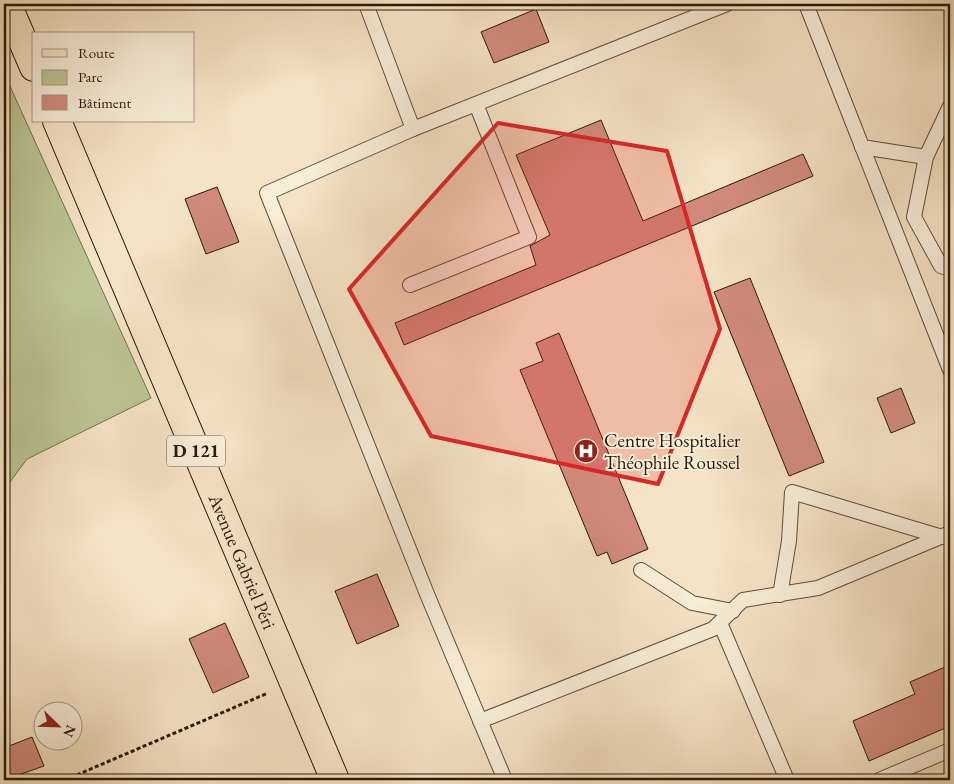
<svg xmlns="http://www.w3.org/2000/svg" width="954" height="784" font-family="'EB Garamond',serif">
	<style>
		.green { fill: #bcc394; stroke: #736e4e }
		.building { fill: #d18a7c; stroke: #2a1807 }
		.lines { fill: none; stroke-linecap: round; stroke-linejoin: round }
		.service-casing { stroke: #5d4b36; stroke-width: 16 }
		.primary-casing { stroke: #2a1807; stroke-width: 30 }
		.path { stroke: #2a1807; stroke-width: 3; stroke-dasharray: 4 2.5; stroke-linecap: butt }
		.service { stroke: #f8edd9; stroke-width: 14 }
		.primary { stroke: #f5e3c5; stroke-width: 28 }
		.marked { fill: #d62828; fill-opacity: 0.2; stroke: #d62828; stroke-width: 4; stroke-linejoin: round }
		.labels { text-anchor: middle; stroke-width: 4; stroke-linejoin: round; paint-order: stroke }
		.shield { fill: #f8edd9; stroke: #685846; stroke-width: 1 }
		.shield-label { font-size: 18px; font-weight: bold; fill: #2a1807 }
		.poi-label { font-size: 19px; fill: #2a1807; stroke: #f8edd9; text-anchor: start }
		.street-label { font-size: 19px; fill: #2a1807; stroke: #f8edd9 }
	</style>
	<rect width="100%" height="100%" fill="#f5e3c5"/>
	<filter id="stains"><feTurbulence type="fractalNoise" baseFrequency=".004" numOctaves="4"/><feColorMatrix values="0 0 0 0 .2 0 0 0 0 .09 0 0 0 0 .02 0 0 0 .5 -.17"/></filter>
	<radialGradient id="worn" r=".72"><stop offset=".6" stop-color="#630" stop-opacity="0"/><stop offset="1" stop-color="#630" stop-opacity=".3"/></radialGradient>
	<path class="green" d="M4 73 151 398 27 459 4 490Z"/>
	<g class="building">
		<path d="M536 9 549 42 494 63 481 32Z"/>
		<path d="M601 120 643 221 803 154 813 176 404 345 395 323 536 265 530 246 550 235 516 155Z"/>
		<path d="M217 187 239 242 206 254 185 199Z"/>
		<path d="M750 278 824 462 789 476 714 292Z"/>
		<path d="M559 333 648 549 612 564 607 552 597 556 520 370 543 361 536 343Z"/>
		<path d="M901 388 915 423 891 433 877 398Z"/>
		<path d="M377 574 399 626 357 644 335 591Z"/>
		<path d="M225 623 249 677 213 693 189 639Z"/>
		<path d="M945 667 950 681V726L869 761 853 721 915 694 910 682Z"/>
		<path d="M32 737 44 766 4 780V748Z"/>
	</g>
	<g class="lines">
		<g class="service-casing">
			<g id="service">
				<path d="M366 4 413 129"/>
				<path d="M806 4 950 370"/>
				<path d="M950 106 926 157 914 217 941 266 950 269"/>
				<path d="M862 147 926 157"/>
				<path d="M410 285 529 237 476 104"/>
				<path d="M641 570 692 603 733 611"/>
				<path d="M780 595 789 541 792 492 942 537"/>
				<path d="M720 623 787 780"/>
				<path d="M480 721 713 629 743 600 818 588 950 533"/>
				<path d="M505 780 427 594 267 193 413 129 727 4"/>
				<path d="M879 780 950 750"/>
			</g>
		</g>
		<g class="primary-casing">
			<g id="primary">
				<path d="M7 4 34 67"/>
				<path id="s1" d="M57 121 335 780"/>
			</g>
		</g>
		<path class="path" d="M65 780 268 693"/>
		<use href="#service" class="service"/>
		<use href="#primary" class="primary"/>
	</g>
	<path class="marked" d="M498 123 667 151 720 329 658 484 431 436 349 289Z"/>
	<defs>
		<g id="hospital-disc" transform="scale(1.25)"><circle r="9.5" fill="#8f2418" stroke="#f8edd9"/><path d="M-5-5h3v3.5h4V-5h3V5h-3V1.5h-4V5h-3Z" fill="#fff"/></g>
	</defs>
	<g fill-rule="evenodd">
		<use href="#hospital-disc" x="586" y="451"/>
	</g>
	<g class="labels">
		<rect class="shield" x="167" y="435.5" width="58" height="31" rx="4"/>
		<g class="shield-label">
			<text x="196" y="457">D 121</text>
		</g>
		<g class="poi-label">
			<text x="604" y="447">Centre Hospitalier<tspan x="604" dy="22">Théophile Roussel</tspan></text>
		</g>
		<g class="street-label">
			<text dy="7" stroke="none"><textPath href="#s1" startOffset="478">Avenue Gabriel Péri</textPath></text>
		</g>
	</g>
	<rect width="954" height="784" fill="none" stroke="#f5e3c5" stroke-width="20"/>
	<rect x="5" y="5" width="944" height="774" fill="none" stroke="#2a1807" stroke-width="2.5"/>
	<rect x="10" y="10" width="934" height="764" fill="none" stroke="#2a1807"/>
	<rect x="32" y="32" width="162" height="90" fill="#f8edd9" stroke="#a69885"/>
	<rect x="42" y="49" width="25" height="8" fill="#f5e3c5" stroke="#a69885"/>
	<text x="78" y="58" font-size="15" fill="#2a1807">Route</text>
	<rect x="42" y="70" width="25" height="15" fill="#bcc394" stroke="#a69885"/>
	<text x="78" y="82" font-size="15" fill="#2a1807">Parc</text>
	<rect x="42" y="95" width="25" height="15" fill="#d18a7c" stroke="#a69885"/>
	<text x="78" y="108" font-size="15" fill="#2a1807">Bâtiment</text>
	<g transform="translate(58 726) rotate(113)"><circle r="24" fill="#f8edd9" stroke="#a69885"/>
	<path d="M0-4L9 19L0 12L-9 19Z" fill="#8f2418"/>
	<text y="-8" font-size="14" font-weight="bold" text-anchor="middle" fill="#2a1807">N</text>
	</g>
	<rect width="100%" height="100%" filter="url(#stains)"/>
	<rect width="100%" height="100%" fill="url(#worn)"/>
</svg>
